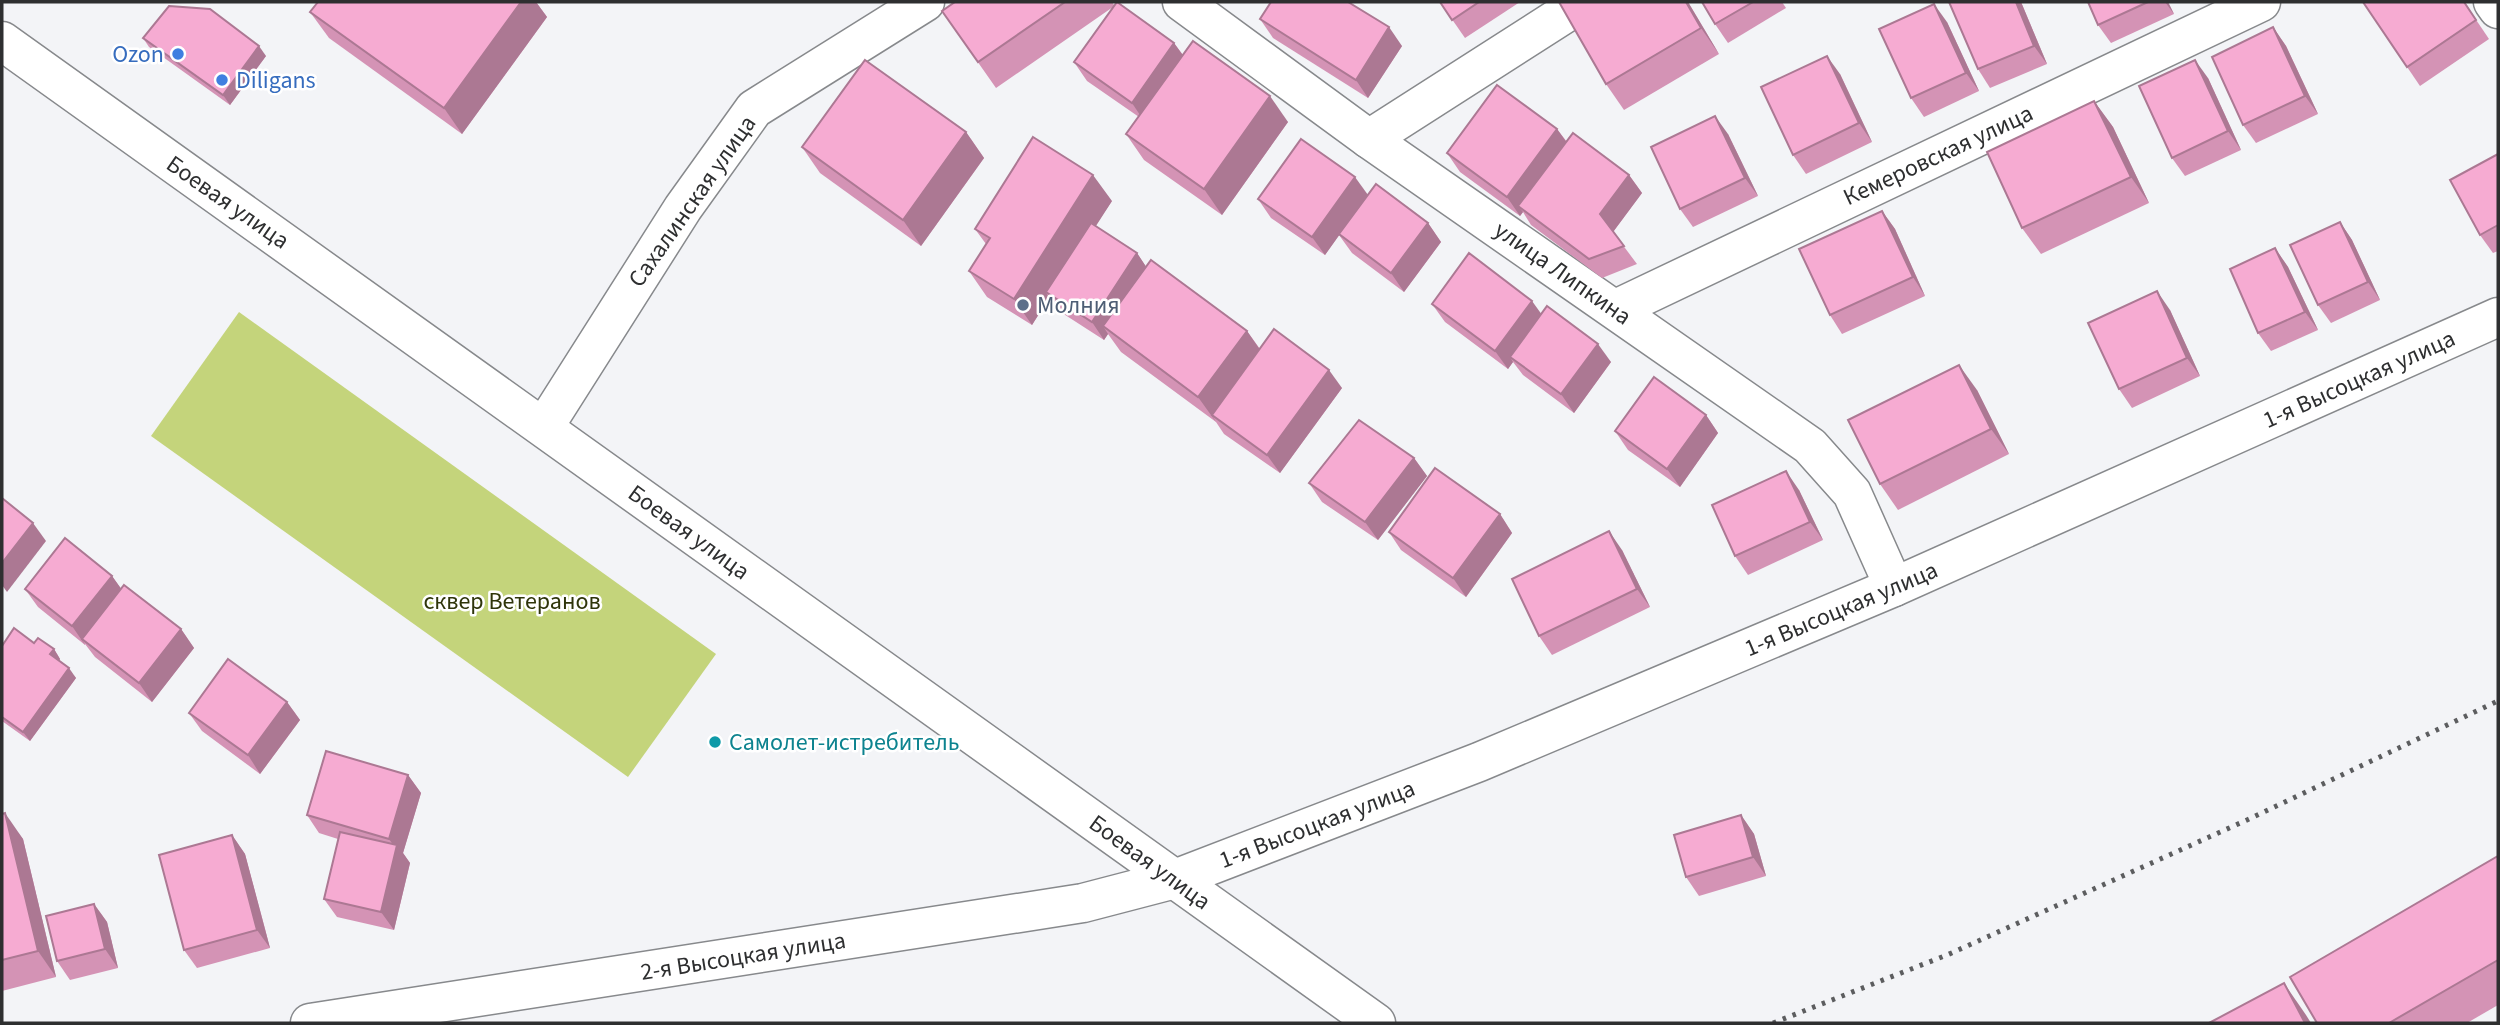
<svg xmlns="http://www.w3.org/2000/svg" width="2500" height="1025" font-family="'Source Sans 3',sans-serif">
	<style>
		.green { fill: #c4d47b }
		.lines { fill: none; stroke-linecap: round; stroke-linejoin: round }
		.minor-casing { stroke: #87898c; stroke-width: 41 }
		.secondary-casing { stroke: #87898c; stroke-width: 41 }
		.minor { stroke: #fff; stroke-width: 38 }
		.secondary { stroke: #fff; stroke-width: 38 }
		.rail { stroke: #5c5d5f; stroke-width: 5; stroke-dasharray: 3.5 7; stroke-linecap: butt }
		.wall { fill: #d493b5 }
		.shaded-wall { fill: #ac7893 }
		.building { fill: #f6abd2; stroke: #ac7893; stroke-width: 2 }
		.shop-dot { fill: #3f7fe0; stroke: #fff; stroke-width: 2.5 }
		.service-dot { fill: #5c6f8a; stroke: #fff; stroke-width: 2.5 }
		.culture-dot { fill: #0f9aa8; stroke: #fff; stroke-width: 2.5 }
		.labels { text-anchor: middle; stroke-width: 5; stroke-linejoin: round; paint-order: stroke }
		.shop-label { font-size: 24px; fill: #366cbe; stroke: #fff; text-anchor: end }
		.street-label { font-size: 24px; fill: #2e2f30; stroke: #fff }
		.service-label { font-size: 24px; fill: #4e5e75; stroke: #fff; text-anchor: start }
		.park-label { font-size: 24px; fill: #2f350a; stroke: #fff }
		.culture-label { font-size: 24px; fill: #0d838f; stroke: #fff; text-anchor: start }
	</style>
	<rect width="100%" height="100%" fill="#f3f4f7"/>
	<path class="green" d="M239 312 716 654 628 777 151 436Z"/>
	<g class="lines">
		<g class="minor-casing">
			<g id="minor">
				<path d="M1182 2 1369 139 1810 446 1852 493 1894 587"/>
				<path d="M2493 2 2498 9"/>
				<path d="M1369 139 1583 2"/>
				<path d="M1616 309 2261 2"/>
				<path d="M544 427 683 208 754 109 925 2"/>
				<path d="M310 1023 1083 903 1175 879 1479 762 1894 587 2498 317"/>
			</g>
		</g>
		<g class="secondary-casing">
			<path id="secondary" d="M2 41 1376 1023"/>
		</g>
		<use href="#minor" class="minor"/>
		<use href="#secondary" class="secondary"/>
		<path class="rail" d="M1773 1023 1947 955 2247 820 2498 701"/>
	</g>
	<g class="wall">
		<path d="M318 2H536L547 17 462 134 329 38 310 12Z"/>
		<path d="M955 2H1112L1114 5 1174 43 1183 55 1288 122 1222 215 1144 160 1126 134 1139 117 1087 81 1074 62 1113 7 996 88 942 11Z"/>
		<path d="M1440 2H1520L1465 38Z"/>
		<path d="M1560 2H1688L1719 54 1624 110 1606 84Z"/>
		<path d="M1702 2H1782L1786 8 1728 43 1715 24Z"/>
		<path d="M1949 2H2021L2047 64 1990 88 1978 69Z"/>
		<path d="M2088 2H2168L2174 14 2111 43 2098 25Z"/>
		<path d="M2363 2H2464L2489 39 2420 86Z"/>
		<path d="M1260 19 1402 46 1368 98 1273 38Z"/>
		<path d="M1947 22 1979 91 1924 117 1911 98Z"/>
		<path d="M2273 27 2286 46 2318 114 2256 143 2243 125Z"/>
		<path d="M143 38 266 56 230 105 149 47Z"/>
		<path d="M1840 74 1872 142 1806 174 1793 155Z"/>
		<path d="M2208 78 2241 150 2185 176 2172 158Z"/>
		<path d="M2094 101 2113 127 2149 203 2041 254 2022 228Z"/>
		<path d="M1557 129 1567 142 1629 175 1642 193 1613 232 1637 264 1602 278 1531 225 1523 212 1520 216 1460 172 1447 153Z"/>
		<path d="M966 132 984 158 921 246 820 173 802 147Z"/>
		<path d="M1728 134 1758 196 1693 227 1680 209Z"/>
		<path d="M2498 154V251L2493 253 2480 235Z"/>
		<path d="M1368 195 1428 223 1441 242 1404 292 1352 253 1339 235 1325 255 1271 218 1258 199Z"/>
		<path d="M1112 201 1095 226 1137 253 1146 267 1247 331 1260 349 1342 388 1280 473 1224 434 1216 422 1121 352 1108 334 1104 340 1059 311 1049 298 1032 325 987 297 969 271 986 244 975 229Z"/>
		<path d="M1882 211 1895 229 1925 296 1842 334 1830 315Z"/>
		<path d="M2340 222 2352 240 2380 300 2331 323 2318 305Z"/>
		<path d="M2275 248 2288 267 2318 330 2271 351 2258 333Z"/>
		<path d="M1432 304 1542 314 1611 362 1574 413 1523 375 1513 362 1508 369 1445 322Z"/>
		<path d="M2170 310 2200 376 2132 408 2119 389Z"/>
		<path d="M1977 390 2009 454 1898 510 1880 484Z"/>
		<path d="M1706 415 1718 433 1680 487 1628 450 1615 431Z"/>
		<path d="M1414 458 1427 476 1378 540 1322 502 1309 483Z"/>
		<path d="M1799 490 1823 540 1748 575 1735 556Z"/>
		<path d="M1500 514 1512 533 1466 597 1401 550 1389 532Z"/>
		<path d="M1622 550 1650 607 1552 655 1539 636Z"/>
		<path d="M112 576 121 589 181 629 194 648 152 702 95 657 85 644V645L38 607 25 589Z"/>
		<path d="M34 643 54 649 60 659 59 661 76 678 30 741 2 721V646Z"/>
		<path d="M287 702 300 720 260 774 202 731 189 713Z"/>
		<path d="M408 775 421 793 403 853 410 863 394 930 337 917 324 899 338 839 319 833 307 815Z"/>
		<path d="M2 814 23 839 56 977 2 991Z"/>
		<path d="M1741 815 1754 834 1766 876 1699 896 1686 877Z"/>
		<path d="M232 835 245 854 270 948 197 968 184 950Z"/>
		<path d="M2498 856V1005L2467 1023H2317Z"/>
		<path d="M94 904 107 922 118 968 70 980 57 961Z"/>
	</g>
	<g class="shaded-wall">
		<path d="M521 2H536L547 17 462 134 444 108Z"/>
		<path d="M1686 2H1688L1719 54 1701 28Z"/>
		<path d="M2016 2H2021L2047 64 2034 46Z"/>
		<path d="M2165 2H2168L2174 14Z"/>
		<path d="M1934 4 1947 22 1979 91 1966 73Z"/>
		<path d="M1389 27 1402 46 1368 98 1356 80Z"/>
		<path d="M2273 27 2286 46 2318 114 2305 96Z"/>
		<path d="M1174 43 1187 61 1144 121 1132 103Z"/>
		<path d="M259 46 266 56 230 105 223 95Z"/>
		<path d="M1827 56 1840 74 1872 142 1859 123Z"/>
		<path d="M2195 60 2208 78 2241 150 2228 131Z"/>
		<path d="M1270 96 1288 122 1222 215 1204 189Z"/>
		<path d="M2094 101 2113 127 2149 203 2131 177Z"/>
		<path d="M1715 116 1728 134 1758 196 1745 178Z"/>
		<path d="M1557 129 1570 147 1518 206 1523 212 1520 216 1507 197Z"/>
		<path d="M966 132 984 158 921 246 903 220Z"/>
		<path d="M1093 175 1112 201 1051 296 1046 292 1049 298 1032 325 1014 299Z"/>
		<path d="M1629 175 1642 193 1613 232 1600 214Z"/>
		<path d="M1355 177 1368 195 1325 255 1312 237Z"/>
		<path d="M1882 211 1895 229 1925 296 1913 277Z"/>
		<path d="M2340 222 2352 240 2380 300 2368 282Z"/>
		<path d="M1428 223 1441 242 1404 292 1391 273Z"/>
		<path d="M2275 248 2288 267 2318 330 2305 312Z"/>
		<path d="M1137 253 1149 271 1103 326 1108 334 1104 340 1092 322Z"/>
		<path d="M2157 291 2170 310 2200 376 2187 358Z"/>
		<path d="M1532 301 1545 319 1510 357 1513 362 1508 369 1495 351Z"/>
		<path d="M1247 331 1265 357 1212 415 1216 422 1198 397Z"/>
		<path d="M1598 344 1611 362 1574 413 1561 394Z"/>
		<path d="M1959 365 1977 390 2009 454 1991 429Z"/>
		<path d="M1329 370 1342 388 1280 473 1267 455Z"/>
		<path d="M1706 415 1718 433 1680 487 1667 469Z"/>
		<path d="M1414 458 1427 476 1378 540 1365 522Z"/>
		<path d="M1786 471 1799 490 1823 540 1810 522Z"/>
		<path d="M1500 514 1512 533 1466 597 1453 578Z"/>
		<path d="M33 523 46 541 7 592 2 585V563Z"/>
		<path d="M1609 531 1622 550 1650 607 1637 589Z"/>
		<path d="M112 576 125 594 82 639 85 645 72 626Z"/>
		<path d="M181 629 194 648 152 702 139 683Z"/>
		<path d="M54 649 60 659 57 664 50 654Z"/>
		<path d="M69 668 76 678 30 741 23 732Z"/>
		<path d="M287 702 300 720 260 774 248 755Z"/>
		<path d="M408 775 421 793 403 853 410 863 394 930 381 912 396 849 389 839Z"/>
		<path d="M5 813 23 839 56 977 38 951Z"/>
		<path d="M1741 815 1754 834 1766 876 1753 857Z"/>
		<path d="M232 835 245 854 270 948 257 930Z"/>
		<path d="M94 904 107 922 118 968 105 949Z"/>
		<path d="M2284 983 2306 1015 2311 1023H2305Z"/>
	</g>
	<g class="building">
		<path d="M318 2H521L444 108 310 12Z"/>
		<path d="M955 2H1065L978 62 942 11Z"/>
		<path d="M1117 2 1174 43 1132 103 1074 62Z"/>
		<path d="M1271 2H1348L1389 27 1356 80 1260 19Z"/>
		<path d="M1440 2H1479L1452 20Z"/>
		<path d="M1559 2H1686L1701 28 1606 84Z"/>
		<path d="M1702 2H1753L1715 24Z"/>
		<path d="M1949 2H2016L2034 46 1978 69Z"/>
		<path d="M2088 2H2148L2098 25Z"/>
		<path d="M2363 2H2464L2476 20 2407 67Z"/>
		<path d="M1934 4 1966 73 1911 98 1879 29Z"/>
		<path d="M169 6 210 9 259 46 223 95 143 38Z"/>
		<path d="M2273 27 2305 96 2243 125 2212 57Z"/>
		<path d="M1193 41 1270 96 1204 189 1126 134Z"/>
		<path d="M1827 56 1859 123 1793 155 1761 87Z"/>
		<path d="M865 60 966 132 903 220 802 147Z"/>
		<path d="M2195 60 2228 131 2172 158 2139 86Z"/>
		<path d="M1497 85 1557 129 1507 197 1447 153Z"/>
		<path d="M2094 101 2131 177 2022 228 1987 152Z"/>
		<path d="M1715 116 1745 178 1680 209 1651 147Z"/>
		<path d="M1573 133 1629 175 1600 214 1624 246 1589 259 1518 206Z"/>
		<path d="M1033 137 1093 175 1014 299 969 271 990 238 975 229Z"/>
		<path d="M1301 139 1355 177 1312 237 1258 199Z"/>
		<path d="M2498 154V225L2480 235 2450 180Z"/>
		<path d="M1376 184 1428 223 1391 273 1339 234Z"/>
		<path d="M1882 211 1913 277 1830 315 1799 249Z"/>
		<path d="M2340 222 2368 282 2318 305 2290 245Z"/>
		<path d="M1091 223 1137 253 1092 322 1046 292Z"/>
		<path d="M2275 248 2305 312 2258 333 2230 269Z"/>
		<path d="M1469 253 1532 301 1495 351 1432 304Z"/>
		<path d="M1151 260 1247 331 1198 397 1103 326Z"/>
		<path d="M2157 291 2187 358 2119 389 2088 323Z"/>
		<path d="M1547 306 1598 344 1561 394 1510 357Z"/>
		<path d="M1274 329 1329 370 1267 455 1212 415Z"/>
		<path d="M1959 365 1991 429 1880 484 1848 420Z"/>
		<path d="M1654 377 1706 415 1667 469 1615 431Z"/>
		<path d="M1359 420 1414 458 1365 522 1309 483Z"/>
		<path d="M1435 468 1500 514 1453 578 1389 532Z"/>
		<path d="M1786 471 1810 522 1735 556 1712 505Z"/>
		<path d="M2 498 33 523 2 563Z"/>
		<path d="M1609 531 1637 589 1539 636 1512 579Z"/>
		<path d="M65 538 112 576 72 626 25 589Z"/>
		<path d="M124 585 181 629 139 683 82 639Z"/>
		<path d="M14 628 34 643 38 638 54 649 50 654 69 668 23 732 2 717V646Z"/>
		<path d="M228 659 287 702 248 755 189 713Z"/>
		<path d="M326 751 408 775 389 839 307 815Z"/>
		<path d="M5 813 38 951 2 960V814Z"/>
		<path d="M1741 815 1753 857 1686 877 1674 835Z"/>
		<path d="M340 832 397 845 381 912 324 899Z"/>
		<path d="M232 835 257 930 184 950 159 855Z"/>
		<path d="M2498 856V960L2389 1023H2317L2290 977Z"/>
		<path d="M94 904 105 949 57 961 46 916Z"/>
		<path d="M2284 983 2305 1023H2209Z"/>
	</g>
	<g class="shop-dot">
		<circle cx="178" cy="54" r="7"/>
		<circle cx="222" cy="80" r="7"/>
	</g>
	<circle class="service-dot" cx="1023" cy="305" r="7"/>
	<circle class="culture-dot" cx="715" cy="742" r="7"/>
	<g class="labels">
		<g class="shop-label">
			<text x="164" y="62">Ozon</text>
			<text x="236" y="88" text-anchor="start">Diligans</text>
		</g>
		<g class="street-label">
			<text transform="translate(1938 155) rotate(-25)" y="8">Кемеровская улица</text>
			<text transform="translate(692 201) rotate(-55)" y="8">Сахалинская улица</text>
			<text transform="translate(228 202) rotate(35)" y="8">Боевая улица</text>
			<text transform="translate(1563 273) rotate(35)" y="8">улица Липкина</text>
			<text transform="translate(2359 379) rotate(-24)" y="8">1-я Высоцкая улица</text>
			<text transform="translate(689 532) rotate(36)" y="8">Боевая улица</text>
			<text transform="translate(1841 609) rotate(-23)" y="8">1-я Высоцкая улица</text>
			<text transform="translate(1317 824) rotate(-21)" y="8">1-я Высоцкая улица</text>
			<text transform="translate(1150 862) rotate(36)" y="8">Боевая улица</text>
			<text transform="translate(743 956) rotate(-9)" y="8">2-я Высоцкая улица</text>
		</g>
		<g class="service-label">
			<text x="1037" y="313">Молния</text>
		</g>
		<g class="park-label">
			<text x="512" y="609">сквер Ветеранов</text>
		</g>
		<g class="culture-label">
			<text x="729" y="750">Самолет-истребитель</text>
		</g>
	</g>
	<rect width="2500" height="1025" fill="none" stroke="#2e2f30" stroke-width="7"/>
</svg>
